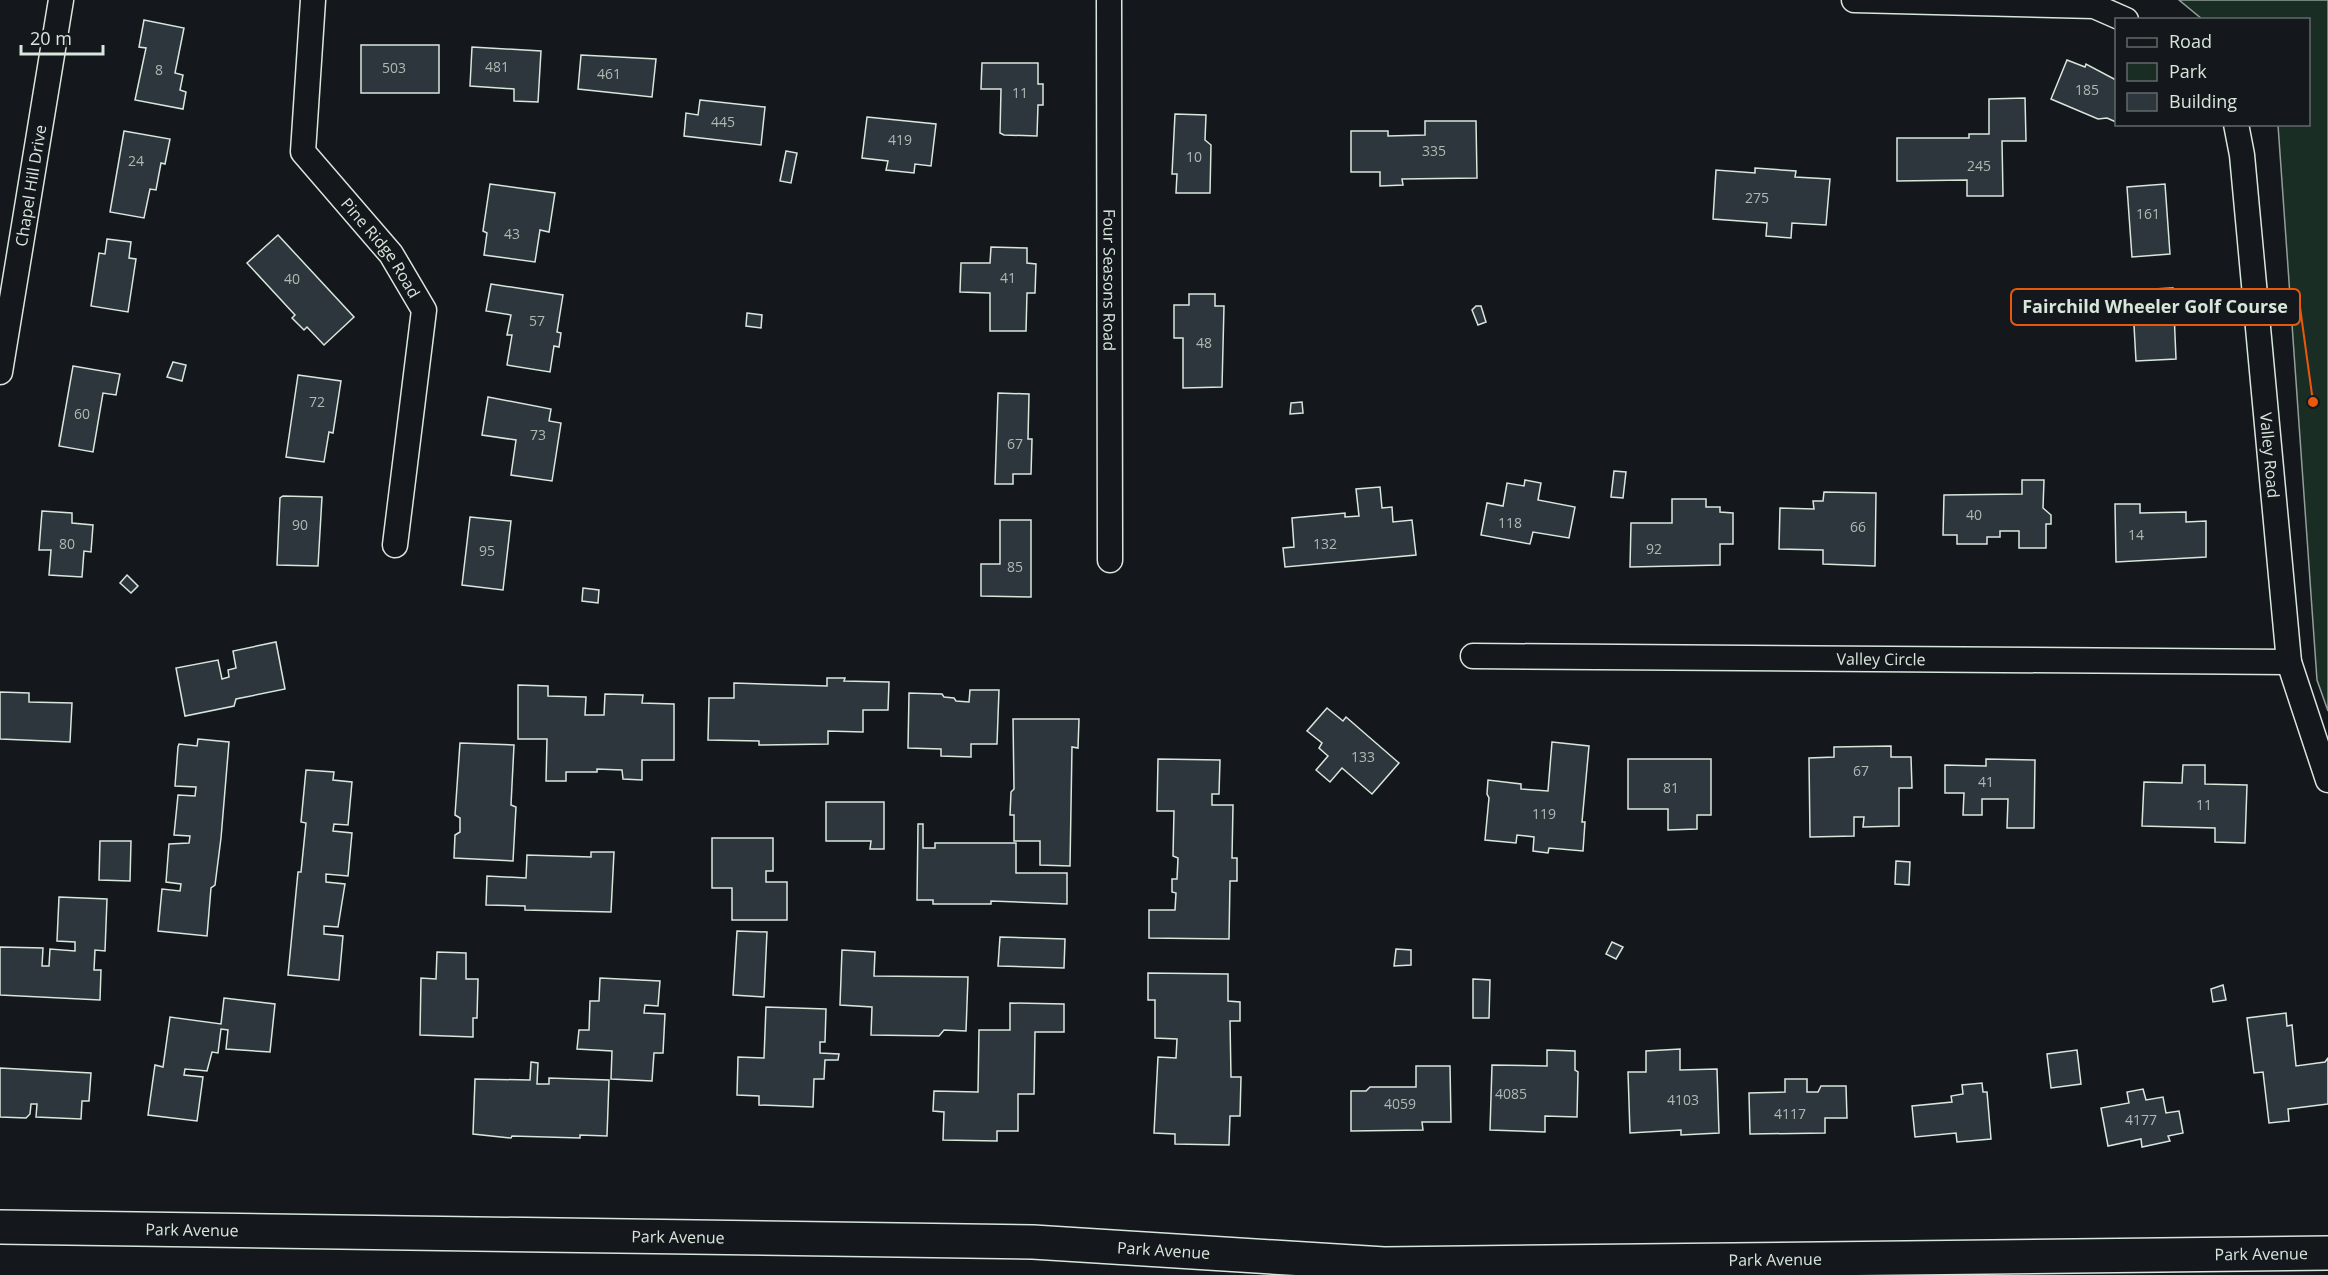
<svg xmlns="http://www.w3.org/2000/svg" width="2328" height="1275" font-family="'Open Sans',sans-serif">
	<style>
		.green { fill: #1a2d24; stroke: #939e99; stroke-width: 1.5 }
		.building { fill: #2c363c; stroke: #d8e6dc; stroke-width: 1.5 }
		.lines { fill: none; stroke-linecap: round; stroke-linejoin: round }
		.street-casing { stroke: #d8e6dc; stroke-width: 27 }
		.secondary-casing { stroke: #d8e6dc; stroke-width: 36 }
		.street { stroke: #14181c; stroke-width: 24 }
		.secondary { stroke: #14181c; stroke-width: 33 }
		.labels { text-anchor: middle; stroke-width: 4.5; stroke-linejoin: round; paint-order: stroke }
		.number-label { font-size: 14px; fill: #adbab4 }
		.street-label { font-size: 16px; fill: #d8e6dc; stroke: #14181c }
		.leader { fill: none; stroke: #e8590c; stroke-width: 2 }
		.callout-dot { fill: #e8590c; stroke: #14181c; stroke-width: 2 }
		.callout { fill: #14181c; stroke: #e8590c; stroke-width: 2 }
		.callout-label { font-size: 18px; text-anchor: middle; font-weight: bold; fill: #d8e6dc }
	</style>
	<rect width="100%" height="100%" fill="#14181c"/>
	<path class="green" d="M2179 0H2328V711L2317 680 2278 125 2308 124V20L2202 19Z"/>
	<g class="building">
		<path d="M144 20 184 28 175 73 183 75 180 90 186 92 183 109 135 100 146 48 139 47Z"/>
		<rect x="361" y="45" width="78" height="48"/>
		<path d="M472 47 541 51 538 102 514 101V89L470 86Z"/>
		<path d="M581 55 656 59 652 97 578 89Z"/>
		<path d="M2067 60 2085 67 2086 64 2116 80V122L2107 118 2098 119 2051 99Z"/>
		<path d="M982 63H1038V84H1043V105H1038L1037 136 1004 135 1000 133 1001 89H981Z"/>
		<path d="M2025 98 2026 141H2002L2003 196H1967V180L1897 181V138H1969V134H1989V99Z"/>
		<path d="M700 100 765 107 761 145 684 136 686 113 698 115Z"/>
		<path d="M1175 114 1206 115 1205 140 1211 145 1210 193H1176L1177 174H1172Z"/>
		<path d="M867 117 936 124 931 166 915 164 914 173 886 170 888 161 862 158Z"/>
		<path d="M1425 121H1476L1477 178 1402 179 1403 185 1380 186V172H1351V131H1388V136L1425 135Z"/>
		<path d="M124 131 170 139 165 164 161 163 156 190 150 189 144 218 110 212Z"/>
		<path d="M786 151 797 153 791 183 780 181Z"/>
		<path d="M1755 168 1796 171 1795 177 1830 179 1826 225 1792 223 1791 238 1766 236 1767 223 1713 219 1716 170 1755 173Z"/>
		<path d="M490 184 555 193 549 232 540 230 535 262 484 255 487 233 483 231Z"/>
		<path d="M2165 184 2170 254 2132 257 2127 187Z"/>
		<path d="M278 235 354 317 324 345 307 327 304 330 292 318 295 315 247 263Z"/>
		<path d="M107 239 131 242 129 258 136 259 128 312 91 306 99 253 105 254Z"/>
		<path d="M991 247 1027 248V263L1036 264 1035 293H1027L1026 331H990V293L960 292 961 263H990Z"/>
		<path d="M491 284 563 295 557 332 561 333 559 347 554 346 550 372 507 365 512 335H507L511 315 486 311Z"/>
		<path d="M2173 288 2176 359 2136 361 2132 290Z"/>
		<path d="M1189 294H1215V306H1224L1222 387 1183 388V338H1174V305H1189Z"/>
		<path d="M1476 306H1481L1486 322 1478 325 1472 310Z"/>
		<path d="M747 313 762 315 761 328 746 326Z"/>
		<path d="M173 362 186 365 182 381 167 377Z"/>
		<path d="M73 366 120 374 116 395 103 393 93 452 59 446Z"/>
		<path d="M298 375 341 381 333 433 329 432 324 462 286 457Z"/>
		<path d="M998 393 1029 394 1028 439H1032L1031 474H1013V484H995Z"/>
		<path d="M488 397 551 409 549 421 561 423 552 481 511 475 516 440 482 435Z"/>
		<path d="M1302 402 1303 413 1290 414 1291 403Z"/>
		<path d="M1614 471 1626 472 1623 498 1611 497Z"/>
		<path d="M1525 480 1541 483 1538 500 1575 507 1569 538 1533 532 1530 544 1481 535 1487 503 1503 506 1507 483 1524 486Z"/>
		<path d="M2022 480H2044L2043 508 2051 515V524H2046V548H2019V531H2000V537H1987V544H1957V535H1943L1944 495 2022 494Z"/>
		<path d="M1380 487 1382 508 1392 507 1393 522 1412 520 1416 555 1285 567 1283 548 1294 547 1292 518 1345 513V517L1359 516 1356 489Z"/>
		<path d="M1824 492 1876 493 1875 566 1823 564V550L1779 549 1780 508 1814 509 1813 501H1823Z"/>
		<path d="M283 496 322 497 318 566 277 565 280 498Z"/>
		<path d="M1672 499H1706V507H1720V512L1733 513V544H1720V565L1630 567 1631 523H1672Z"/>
		<path d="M2115 504H2140V513L2186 512V522L2206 521V557L2116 562Z"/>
		<path d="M42 511 72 513V523L93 525 91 552 84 551 82 577 49 575 51 550H39Z"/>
		<path d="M470 517 511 521 503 590 462 585Z"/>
		<path d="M1000 520H1031V597L981 596V564H1000Z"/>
		<path d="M127 575 138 586 131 593 120 583Z"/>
		<path d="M583 588 599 590 598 603 582 601Z"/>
		<path d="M276 642 285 689 236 699 234 706 185 716 176 668 218 660 222 679 229 677 228 670 236 668 233 651Z"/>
		<path d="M827 678H845L844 681 889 682 888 710H863V732L828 731V744L759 745V741L708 740 709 698H734V683L827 686Z"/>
		<path d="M518 685 548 686V696L586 697 585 715H604L605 694 643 695 642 703 674 704V760H642V780L623 779 622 770 597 769V772H566V781H546L547 739H518Z"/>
		<path d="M970 690H999L997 744H971V757L941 756V749L908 748 909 693 942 694 944 697 954 698 956 701 969 702Z"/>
		<path d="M0 692 29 693V702L72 703 70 742 0 739Z"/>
		<path d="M1327 708 1343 721 1346 717 1399 763 1372 794 1342 768 1330 782 1316 770 1328 756 1319 748 1322 743 1307 731Z"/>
		<path d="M1013 719H1079L1078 748 1072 747 1070 866 1040 865V841H1014V815H1010L1011 792 1014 789Z"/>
		<path d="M198 739 229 742 221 838 215 885 211 888 207 936 158 931 162 889 180 891 181 884 166 882 169 844 189 843 190 836 174 835 178 795 195 796 196 787 175 786 178 747 179 744 197 746Z"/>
		<path d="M1552 742 1589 746 1582 822H1585L1583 851 1549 848 1548 853 1533 851 1534 837 1517 835 1516 843 1485 840 1489 798 1487 794 1488 780 1521 784V789L1548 791Z"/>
		<path d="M460 743 514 745 511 805 516 807 513 861 454 858 455 835 460 832V818L455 815Z"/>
		<path d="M1891 746V757H1911L1912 788H1899V826L1863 827 1864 817H1854V836L1810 837 1809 758 1834 757V747Z"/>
		<path d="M1158 759 1220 760 1219 794H1212V805H1233L1232 858H1237V881H1230L1229 939 1149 938V910H1175L1176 893 1172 892V879H1177L1178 858 1173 856 1174 811H1157Z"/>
		<path d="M1628 759H1711V815H1697V829L1668 830V809H1628Z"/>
		<path d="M1986 759 2035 760 2034 828H2007L2008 799H1982V815H1963L1964 793H1945V765L1986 766Z"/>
		<path d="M2183 765H2205V784L2247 785 2245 843 2215 842V828L2142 826 2144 782 2182 783Z"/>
		<path d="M306 770 334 772 333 780 352 782 348 825 334 824 333 831 352 833 348 876 326 874V882L345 884 338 927 324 926V934L343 936 339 980 288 975 298 872H301L306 823 301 822Z"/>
		<path d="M826 802H884V849H870L871 841H826Z"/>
		<path d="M918 824H923V848H935V843H1016V873H1067V904L991 901V904H933V900H917Z"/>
		<path d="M712 838H773V871H766V882H787V920H732V888H712Z"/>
		<path d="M100 841H131L130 881 99 880Z"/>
		<path d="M591 852H614L611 912 525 910V906L486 905 487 876 526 878 527 855 591 857Z"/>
		<path d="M1896 861 1910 862 1909 885 1895 884Z"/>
		<path d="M59 897 107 899 105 951 95 950 94 970H101L100 1000 0 995V947L43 948 42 966H49L50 949 75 951V942L57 941Z"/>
		<path d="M737 931 767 932 764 997 733 995Z"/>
		<path d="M1000 937 1065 939 1064 968 998 966Z"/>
		<path d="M1612 942 1623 947 1616 959 1606 954Z"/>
		<path d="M1396 949 1411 950V965L1394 966Z"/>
		<path d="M842 950 875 952 874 976 968 977 966 1031 944 1030 939 1036 871 1035 872 1007 840 1005Z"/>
		<path d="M437 952 466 953V979H478L477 1018H473V1037L420 1035 421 978 436 979Z"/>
		<path d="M1148 973 1228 974V1001L1240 1002V1021H1230L1231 1077H1241L1240 1116H1230L1229 1145 1175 1144V1134L1154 1133 1158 1057 1176 1058 1177 1039 1155 1038V1000H1148Z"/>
		<path d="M600 978 660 981 658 1006 645 1005 644 1013 665 1014 663 1053H654L652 1081 611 1079 612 1051 577 1049 579 1030H589L590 1001H599Z"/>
		<path d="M1473 979 1490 980 1489 1018H1473Z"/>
		<path d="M2223 985 2226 1000 2213 1002 2211 989Z"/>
		<path d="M224 998 275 1004 270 1052 226 1049 228 1030 221 1029 218 1053 212 1052 207 1071 185 1069 184 1075 203 1077 197 1121 148 1115 155 1065 163 1067 170 1017 221 1024Z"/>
		<path d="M1010 1003 1064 1004V1032H1035L1034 1094H1018V1131H997V1141L943 1140 944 1112 933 1111 934 1091 978 1092 979 1030H1010Z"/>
		<path d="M766 1007 826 1009 825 1042H820V1053L839 1054 838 1060H825L824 1079H814L813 1107 759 1105V1096L737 1095 738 1057 764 1058Z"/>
		<path d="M2286 1013 2287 1026 2292 1025 2296 1066 2325 1062 2328 1058V1104L2288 1109 2289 1121 2269 1123 2263 1072 2254 1073 2247 1018Z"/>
		<path d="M1680 1049V1070L1717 1069 1719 1133 1681 1135V1130L1630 1133 1628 1072H1646V1051Z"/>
		<path d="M1547 1050 1575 1051V1070L1578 1072 1577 1117 1545 1116V1132L1490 1130 1492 1065 1547 1066Z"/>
		<path d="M2077 1050 2081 1084 2051 1088 2047 1054Z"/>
		<path d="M531 1062 538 1063 537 1084H549V1078L609 1080 607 1136 580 1135V1138L512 1136 511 1138 473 1134 475 1079 530 1080Z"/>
		<path d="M1416 1066H1450L1451 1122H1422L1423 1130 1351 1131V1091H1366L1370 1087H1416Z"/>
		<path d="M0 1068 91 1073 89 1101H82L81 1119 36 1117 37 1104H31L30 1114 26 1118 0 1117Z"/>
		<path d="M1785 1079H1807V1092H1818L1821 1086H1846L1847 1118H1825V1133L1750 1134 1749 1093 1785 1092Z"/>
		<path d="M1982 1083 1983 1092H1987L1991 1139 1957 1142 1956 1133 1915 1137 1912 1106 1952 1102 1951 1096 1963 1094 1962 1085Z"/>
		<path d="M2143 1089 2146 1100 2163 1097 2166 1113 2179 1111 2183 1133 2168 1136 2170 1141 2142 1147 2141 1139 2108 1146 2101 1108 2129 1103 2127 1092Z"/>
	</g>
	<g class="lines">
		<g class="street-casing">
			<g id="street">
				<path id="s1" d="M313 0 303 152 391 254 424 310 395 545"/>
				<path id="s2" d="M1109 0 1110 560"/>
				<path d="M1854 0 2094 6 2126 20"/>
				<path id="s3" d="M2236 124 2242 155 2289 662 2328 780"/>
				<path id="s4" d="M0 372 61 0"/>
				<path id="s5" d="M1473 656 2289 662"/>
			</g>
		</g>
		<g class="secondary-casing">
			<g id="secondary">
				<path id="s6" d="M0 1227 1033 1242 1384 1264 2328 1253"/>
			</g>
		</g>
		<use href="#street" class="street"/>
		<use href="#secondary" class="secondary"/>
	</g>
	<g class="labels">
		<g class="number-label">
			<text x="497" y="72">481</text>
			<text x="394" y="73">503</text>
			<text x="159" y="75">8</text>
			<text x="609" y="79">461</text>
			<text x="2087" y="95">185</text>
			<text x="1020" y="98">11</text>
			<text x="723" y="127">445</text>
			<text x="900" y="145">419</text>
			<text x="1434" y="156">335</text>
			<text x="1194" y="162">10</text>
			<text x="136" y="166">24</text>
			<text x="1979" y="171">245</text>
			<text x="1757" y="203">275</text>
			<text x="2148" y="219">161</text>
			<text x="512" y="239">43</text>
			<text x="1008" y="283">41</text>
			<text x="292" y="284">40</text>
			<text x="537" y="326">57</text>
			<text x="1204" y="348">48</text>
			<text x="317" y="407">72</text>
			<text x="82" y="419">60</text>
			<text x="538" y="440">73</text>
			<text x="1015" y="449">67</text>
			<text x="1974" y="520">40</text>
			<text x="1510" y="528">118</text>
			<text x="300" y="530">90</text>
			<text x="1858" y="532">66</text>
			<text x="2136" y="540">14</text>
			<text x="67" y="549">80</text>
			<text x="1325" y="549">132</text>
			<text x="1654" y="554">92</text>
			<text x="487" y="556">95</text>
			<text x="1015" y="572">85</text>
			<text x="1363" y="762">133</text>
			<text x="1861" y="776">67</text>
			<text x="1986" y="787">41</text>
			<text x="1671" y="793">81</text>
			<text x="2204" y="810">11</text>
			<text x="1544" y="819">119</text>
			<text x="1511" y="1099">4085</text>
			<text x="1683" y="1105">4103</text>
			<text x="1400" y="1109">4059</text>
			<text x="1790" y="1119">4117</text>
			<text x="2141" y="1125">4177</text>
		</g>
		<g class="street-label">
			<text dy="6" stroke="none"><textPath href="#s4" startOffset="189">Chapel Hill Drive</textPath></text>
			<text dy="6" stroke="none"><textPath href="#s1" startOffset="276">Pine Ridge Road</textPath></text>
			<text dy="6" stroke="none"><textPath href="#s2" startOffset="280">Four Seasons Road</textPath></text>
			<text dy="6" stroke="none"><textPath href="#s3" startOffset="333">Valley Road</textPath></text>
			<text dy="6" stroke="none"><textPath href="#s5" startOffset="408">Valley Circle</textPath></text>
			<text dy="6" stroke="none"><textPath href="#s6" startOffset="192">Park Avenue</textPath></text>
			<text dy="6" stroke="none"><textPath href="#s6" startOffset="678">Park Avenue</textPath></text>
			<text dy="6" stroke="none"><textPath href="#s6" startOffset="1164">Park Avenue</textPath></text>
			<text dy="6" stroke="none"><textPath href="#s6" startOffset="2262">Park Avenue</textPath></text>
			<text dy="6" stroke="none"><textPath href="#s6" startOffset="1776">Park Avenue</textPath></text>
		</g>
	</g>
	<path class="leader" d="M2313 402L2300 307"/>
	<circle class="callout-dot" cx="2313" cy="402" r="6"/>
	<rect class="callout" x="2011" y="289" width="289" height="36" rx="6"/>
	<g class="callout-label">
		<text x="2155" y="313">Fairchild Wheeler Golf Course</text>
	</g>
	<rect x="2115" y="18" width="195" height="108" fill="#14181c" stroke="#626a69" stroke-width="1.5"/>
	<rect x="2127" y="38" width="30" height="9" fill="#14181c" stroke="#626a69" stroke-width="1.5"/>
	<text x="2169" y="48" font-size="18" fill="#d8e6dc">Road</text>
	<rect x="2127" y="63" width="30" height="18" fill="#1a2d24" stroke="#626a69" stroke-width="1.5"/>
	<text x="2169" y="78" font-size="18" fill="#d8e6dc">Park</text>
	<rect x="2127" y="93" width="30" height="18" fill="#2c363c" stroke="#626a69" stroke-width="1.5"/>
	<text x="2169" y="108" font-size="18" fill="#d8e6dc">Building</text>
	<path d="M21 45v9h82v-9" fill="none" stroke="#d8e6dc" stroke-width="3"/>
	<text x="30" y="45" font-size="18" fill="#d8e6dc" stroke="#14181c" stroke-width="4.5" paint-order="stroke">20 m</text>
</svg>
